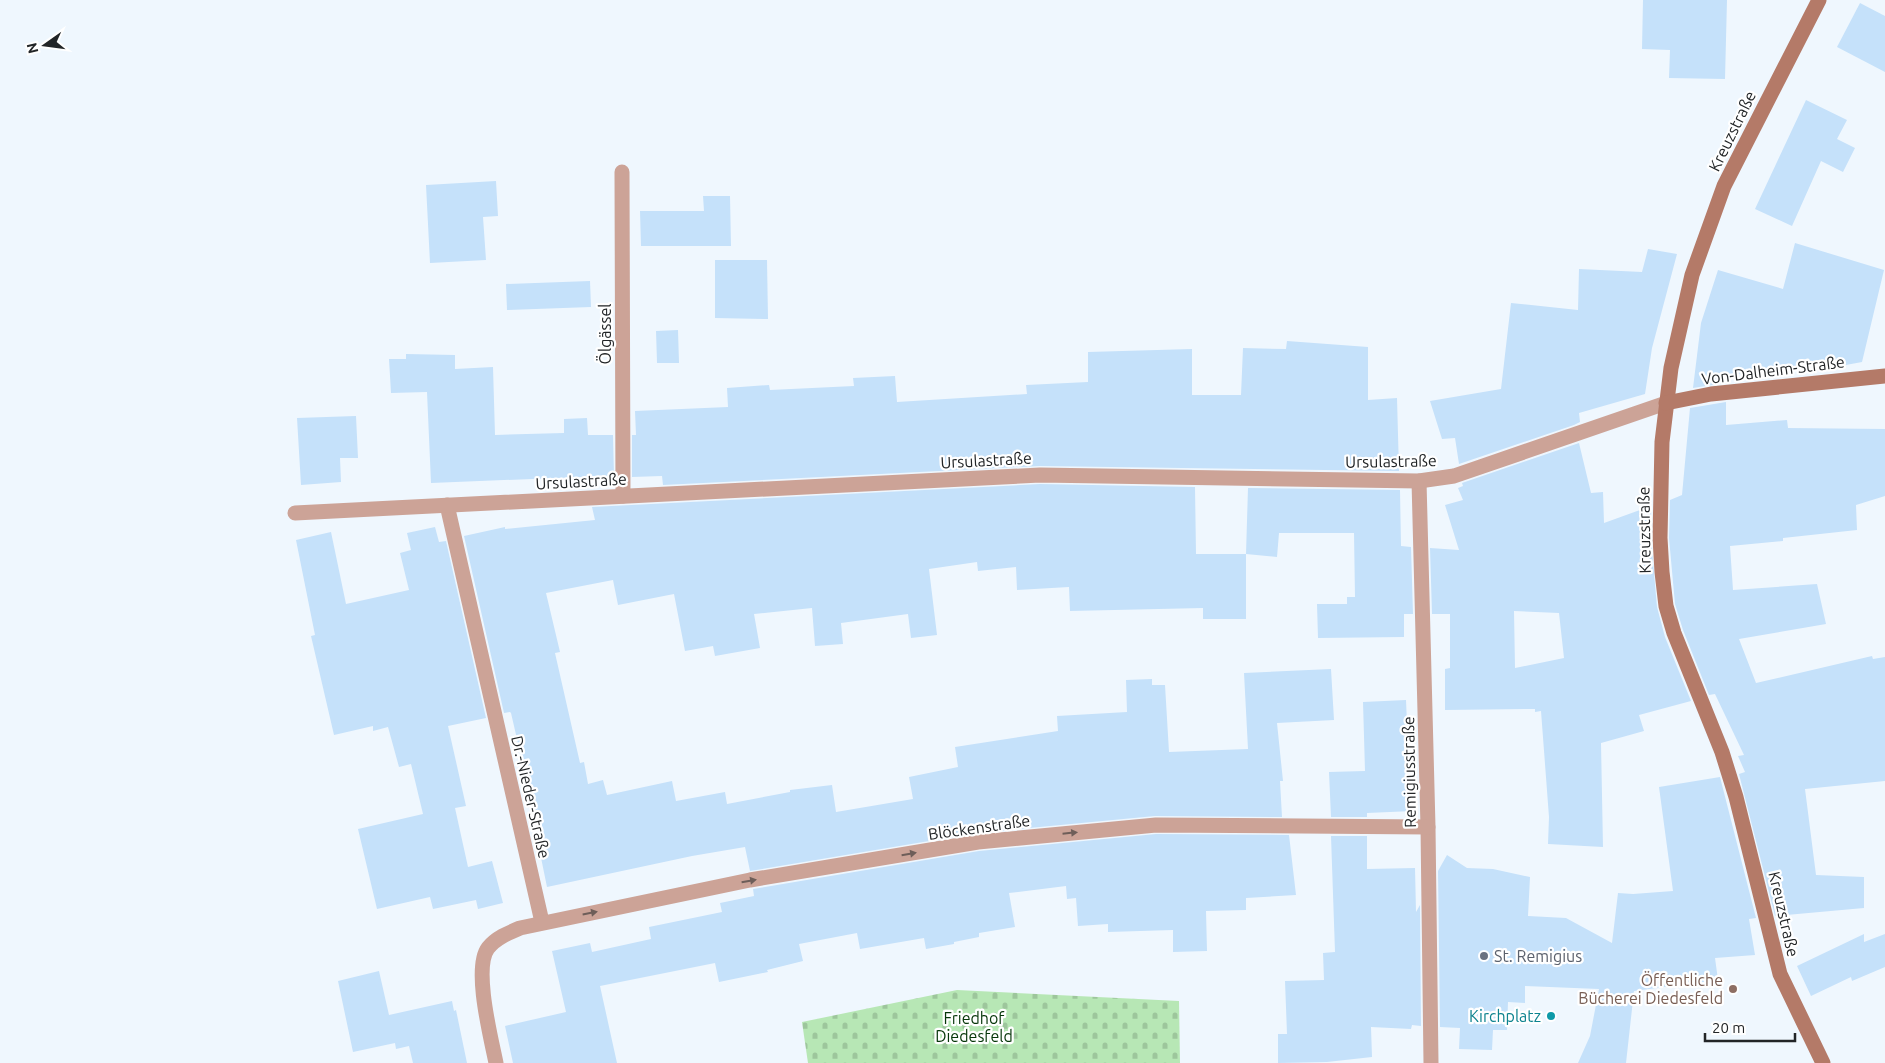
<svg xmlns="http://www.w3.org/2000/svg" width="1885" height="1063" font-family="Ubuntu,sans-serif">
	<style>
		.cemetery { fill: url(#cemetery-stones) }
		.building { fill: #c5e1fa; fill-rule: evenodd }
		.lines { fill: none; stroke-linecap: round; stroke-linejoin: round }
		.street { stroke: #cca397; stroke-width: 15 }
		.secondary { stroke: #b47a68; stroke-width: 15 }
		.oneway { fill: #6e5e59 }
		.worship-dot { fill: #6b7280; stroke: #fff; stroke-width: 2 }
		.education-dot { fill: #8d6e63; stroke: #fff; stroke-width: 2 }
		.culture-dot { fill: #0f9aa8; stroke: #fff; stroke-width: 2 }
		.labels { text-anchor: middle; stroke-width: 4.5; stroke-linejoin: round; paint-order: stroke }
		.street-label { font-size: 16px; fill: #222527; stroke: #fff }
		.worship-label { font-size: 16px; fill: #5b616d; stroke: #fff; text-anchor: start }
		.education-label { font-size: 16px; fill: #785e54; stroke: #fff; text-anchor: end }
		.culture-label { font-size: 16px; fill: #0d838f; stroke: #fff; text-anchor: end }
		.park-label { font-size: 16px; fill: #063609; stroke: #fff }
	</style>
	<defs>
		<pattern id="cemetery-stones" width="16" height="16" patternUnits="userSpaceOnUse" patternTransform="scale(1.25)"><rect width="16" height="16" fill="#b7e7b5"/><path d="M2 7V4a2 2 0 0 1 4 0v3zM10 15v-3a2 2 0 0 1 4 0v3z" fill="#9dc69c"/></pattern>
	</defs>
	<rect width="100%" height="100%" fill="#eff7fe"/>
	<path class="cemetery" d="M957 990 1179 1001 1180 1063H808L802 1022Z"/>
	<g class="building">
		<path d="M1643 0H1727L1725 79 1669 78 1670 50 1642 49Z"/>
		<path d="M1860 3 1885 16V72L1837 47Z"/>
		<path d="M1806 100 1847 120 1837 139 1855 148 1843 172 1821 161 1792 226 1755 209Z"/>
		<path d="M496 181 498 216 483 217 486 260 430 263 426 185Z"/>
		<path d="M703 196H730L731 246H641L640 211H704Z"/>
		<path d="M1795 243 1884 270 1862 362 1835 367 1836 361 1776 370 1725 375V383L1693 388 1701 323 1718 270 1783 289Z"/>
		<path d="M1648 249 1677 254 1652 348 1645 394 1579 413 1580 422 1574 425 1459 464 1455 438 1442 439 1430 401 1501 389 1511 303 1578 310 1579 269 1642 272Z"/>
		<path d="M715 260H767L768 319 715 318Z"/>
		<path d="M590 281 591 307 507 310 506 284Z"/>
		<path d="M678 330 679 363H657L656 331Z"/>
		<path d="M1287 341 1368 347V400L1397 398 1399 471 1040 466 663 485 662 476 632 477V435H636L635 411 728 407 727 388 769 385 770 390 854 386 853 378 895 376 897 402 1027 394 1026 385 1088 382V352L1192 349V395H1241L1243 348 1286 349Z"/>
		<path d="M406 354 455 355V369L493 367 495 435 564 433V419L587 418 588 435H613L614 477 585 478 581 477 431 483 427 392 391 393 389 359H406Z"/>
		<path d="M1726 402V425L1787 420 1788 428 1885 429V496L1856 505 1857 530 1783 538V541L1730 546 1733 590 1817 584 1826 624 1739 639 1756 683 1872 656 1873 659 1885 657V781L1805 789 1816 875 1864 877V908L1775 916 1739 774 1745 772 1738 756 1744 755 1715 694 1709 695 1683 630 1675 604 1669 538 1670 500 1682 495 1690 408Z"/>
		<path d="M356 416 358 458H340L341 482 301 485 297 418Z"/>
		<path d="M1579 443 1591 493 1603 492 1604 523 1651 506V539L1657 607 1665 637 1691 701 1639 715 1644 731 1601 743 1603 847 1548 844 1549 817 1541 711 1535 712V709L1445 710V669L1450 668V614H1432L1430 548 1459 550 1445 505 1463 500 1458 488 1463 486 1462 483ZM1514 611 1559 613 1564 658 1515 668Z"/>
		<path d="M1040 484 1195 487 1196 554H1246V619H1203V608L1070 611 1069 587 1017 590 1016 567 978 571 977 562 929 569 937 635 911 638 908 614 841 623 843 644 815 646 812 608 754 614 760 648 715 656 713 646 685 651 674 594 618 605 613 580 546 593 560 652 555 653 580 763 584 762 588 784 603 780 607 795 672 781 676 801 725 792 727 804 790 792V790L832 785 836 812 913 799 909 777 958 767 955 747 1058 731 1057 716 1127 712 1126 680 1152 679V685H1165L1169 752 1248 749 1244 673 1331 669 1334 720 1277 723 1283 781H1280L1282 817 1155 816 977 833 750 871 745 847 692 856 547 887 538 843H541L511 713 510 712 504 713 464 536 505 527V529L595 520 592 507Z"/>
		<path d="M1248 488 1400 490 1401 546 1411 547 1413 614H1404V637L1318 638 1317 604H1347V597H1355L1354 533H1279L1277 557 1246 554Z"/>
		<path d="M435 527 439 542 446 541 486 718 448 726 466 806 455 808 468 867 492 861 503 903 478 909 476 900 433 909 430 897 377 909 358 829 423 814 411 764 399 767 388 727 373 731V726L334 735 311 636 315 635 296 540 331 532 346 604 409 590 400 553 411 550 407 533Z"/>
		<path d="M1406 700 1409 770H1412L1413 811 1367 813V817H1331L1329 772 1365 771 1363 702Z"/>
		<path d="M1720 777 1756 918 1749 919 1755 955 1715 958 1718 980 1634 991 1626 1063H1578L1590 1036 1599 989 1525 986V1003L1508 1002 1507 1030H1493L1492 1050 1459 1049 1460 1028 1440 1027 1438 871 1447 855 1467 868 1493 869 1530 877 1528 916 1566 918 1612 943 1618 893 1633 894 1673 891 1659 787Z"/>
		<path d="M1156 834 1289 835 1296 895 1246 898V910L1206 911 1207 951 1173 952V930L1108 932V924L1078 926 1076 898 1067 899 1066 886 1009 893 1015 927 979 933V937L954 942V944L926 949 924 938 860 949 857 933 799 944 803 961 767 970 768 972 719 982 715 963 600 986 617 1063H513L505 1026 566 1012 552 951 590 943 592 952 651 939 649 927 722 912 720 903 754 896 753 889 979 851Z"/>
		<path d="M1331 836H1367V869L1415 868 1416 912 1420 905 1421 1026 1412 1025 1411 1029 1371 1027 1372 1057 1327 1062 1278 1063V1034H1287L1285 981 1324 980 1323 953 1335 952Z"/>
		<path d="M1864 934V942L1885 934V967L1852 981 1851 977 1811 996 1797 966Z"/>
		<path d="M379 971 389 1015 452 1001 454 1011 456 1010 467 1063H413L409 1046 396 1049 395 1043 353 1052 338 981Z"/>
	</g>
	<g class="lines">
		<g class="street">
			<path d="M622 172 623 496"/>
			<path d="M1419 481 1428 827 1431 1063"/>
			<path d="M447 505 542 922"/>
			<path d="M295 513 1040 475 1419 481 1454 476 1666 403"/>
			<path d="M496 1063C491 1038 473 968 488 948 496 938 508 933 520 928L750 880 978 842 1156 825 1428 827"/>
		</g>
		<g class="secondary">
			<path d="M1819 0 1724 186 1692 275 1671 368 1662 442 1660 538 1662 572 1666 606 1674 633 1722 752 1736 797 1780 974 1823 1063"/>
			<path d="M1666 403 1711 394 1885 376"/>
		</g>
	</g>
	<defs><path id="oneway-solid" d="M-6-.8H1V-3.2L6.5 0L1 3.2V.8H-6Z" transform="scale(1.25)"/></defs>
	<g class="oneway">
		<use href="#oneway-solid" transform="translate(1070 833) rotate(-6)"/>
		<use href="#oneway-solid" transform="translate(909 854) rotate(-10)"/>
		<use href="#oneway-solid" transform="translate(749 881) rotate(-10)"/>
		<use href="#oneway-solid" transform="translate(590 913) rotate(-11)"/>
	</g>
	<circle class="worship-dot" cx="1484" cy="956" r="5"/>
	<circle class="education-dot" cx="1733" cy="989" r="5"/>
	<circle class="culture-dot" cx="1551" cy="1016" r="5"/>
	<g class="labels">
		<g class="street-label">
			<text transform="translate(1732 131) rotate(-64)" y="6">Kreuzstraße</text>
			<text transform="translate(605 334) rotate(-90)" y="6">Ölgässel</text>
			<text transform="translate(1773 370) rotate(-7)" y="6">Von-Dalheim-Straße</text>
			<text transform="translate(986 460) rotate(-3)" y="6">Ursulastraße</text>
			<text transform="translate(1391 461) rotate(-1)" y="6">Ursulastraße</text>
			<text transform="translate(581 481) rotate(-3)" y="6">Ursulastraße</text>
			<text transform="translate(1644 530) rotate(-91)" y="6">Kreuzstraße</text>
			<text transform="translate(1409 772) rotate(-91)" y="6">Remigiusstraße</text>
			<text transform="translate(531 797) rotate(77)" y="6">Dr.-Nieder-Straße</text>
			<text transform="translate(979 827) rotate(-8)" y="6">Blöckenstraße</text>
			<text transform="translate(1784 914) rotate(77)" y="6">Kreuzstraße</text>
		</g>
		<g class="worship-label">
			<text x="1494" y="962">St. Remigius</text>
		</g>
		<g class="education-label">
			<text x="1723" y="986">Öffentliche<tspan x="1723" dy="18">Bücherei Diedesfeld</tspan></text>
		</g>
		<g class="culture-label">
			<text x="1541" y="1022">Kirchplatz</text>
		</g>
		<g class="park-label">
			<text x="974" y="1024">Friedhof<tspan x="974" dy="18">Diedesfeld</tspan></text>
		</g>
	</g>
	<g transform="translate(45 45) rotate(256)" stroke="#ffffff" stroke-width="4" paint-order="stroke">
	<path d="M0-4L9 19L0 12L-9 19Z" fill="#222527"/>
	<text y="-8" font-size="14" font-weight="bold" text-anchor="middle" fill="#222527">N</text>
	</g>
	<path d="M1705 1033v8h90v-8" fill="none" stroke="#222527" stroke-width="2.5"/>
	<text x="1712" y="1033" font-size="15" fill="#222527" stroke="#ffffff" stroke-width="4" paint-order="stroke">20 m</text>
</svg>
